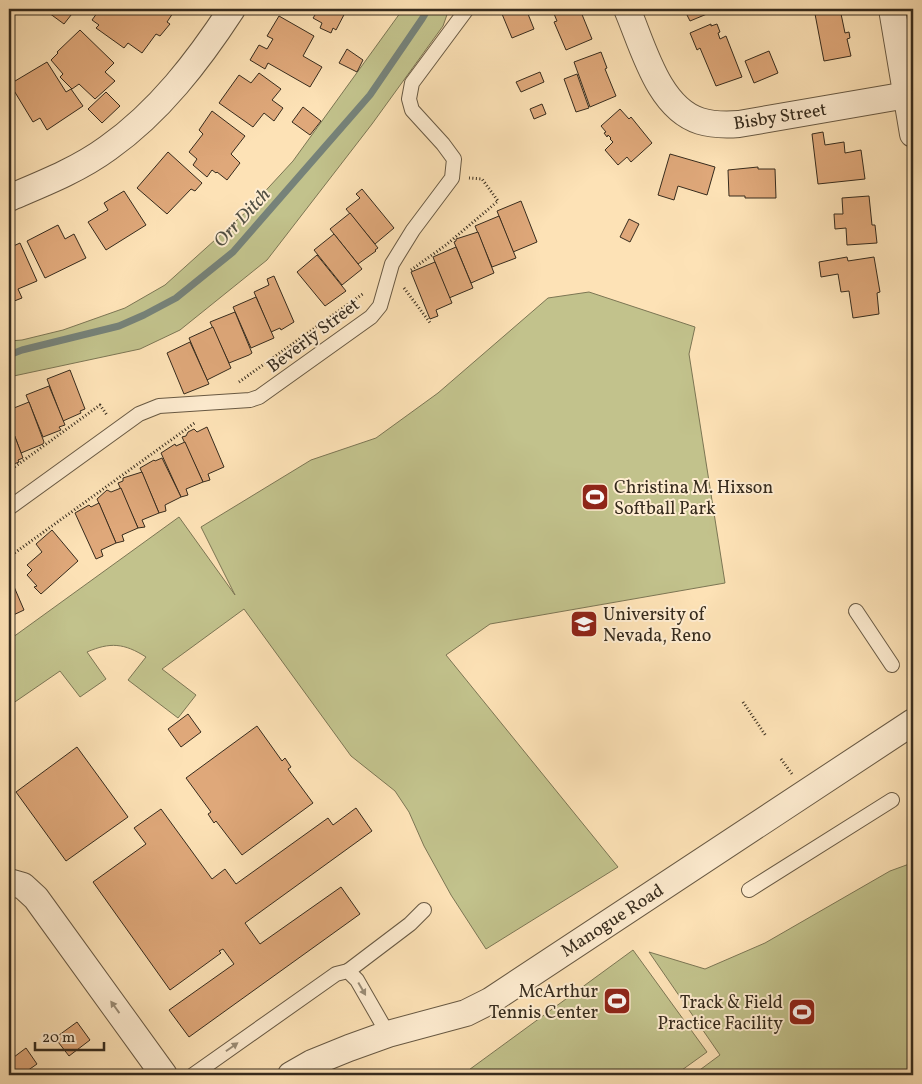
<svg xmlns="http://www.w3.org/2000/svg" width="922" height="1084" font-family="Vollkorn,serif">
	<style>
		.green { fill: #c2c28c; stroke: #7c7654 }
		.lines { fill: none; stroke-linecap: round; stroke-linejoin: round }
		.stream { stroke: #768279; stroke-width: 7 }
		.building { fill: #dfa87a; stroke: #362b1d }
		.lane-casing { stroke: #685943; stroke-width: 16 }
		.street-casing { stroke: #685943; stroke-width: 28 }
		.path { stroke: #362b1d; stroke-width: 3; stroke-dasharray: 1 2.5; stroke-linecap: butt }
		.lane { stroke: #feecd0; stroke-width: 14 }
		.street { stroke: #feecd0; stroke-width: 26 }
		.oneway { fill: #9a8c76 }
		.labels { text-anchor: middle; stroke-width: 4; stroke-linejoin: round; paint-order: stroke }
		.street-label { font-size: 18px; fill: #362b1d; stroke: #feecd0 }
		.poi-label { font-size: 18px; fill: #362b1d; stroke: #feecd0; text-anchor: start }
		.water-label { font-size: 19px; font-style: italic; fill: #514f43; stroke: #feecd0 }
	</style>
	<rect width="100%" height="100%" fill="#fde2b6"/>
	<filter id="stains"><feTurbulence type="fractalNoise" baseFrequency=".004" numOctaves="4"/><feColorMatrix values="0 0 0 0 .2 0 0 0 0 .09 0 0 0 0 .02 0 0 0 .5 -.17"/></filter>
	<radialGradient id="worn" r=".72"><stop offset=".6" stop-color="#630" stop-opacity="0"/><stop offset="1" stop-color="#630" stop-opacity=".3"/></radialGradient>
	<g class="green">
		<path d="M403 9H449L443 26 372 124 267 260 180 330 140 349 9 377V341L22 340 63 330 125 308 165 285 246 212 293 161Z"/>
		<path d="M589 292 695 327 689 354 725 583 490 624 446 655 618 867 486 949 451 895 424 846 409 812 395 791 351 756 244 609 162 669 196 695 178 718 128 680 146 657C124 643 110 642 87 652L106 679 80 697 60 671 9 706V640L179 517 235 595 201 527 311 460 376 438 438 393 548 298Z"/>
		<path d="M912 863 913 864V1075H693L720 1055 649 952 705 969 765 943 890 871Z"/>
		<path d="M633 950 707 1052 675 1075H462Z"/>
	</g>
	<g class="lines">
		<path class="stream" d="M9 355 22 350 119 326 144 315 176 298 233 252 370 95 422 19 428 9"/>
	</g>
	<g class="building">
		<path d="M52 9H73L75 10 64 24 49 13Z"/>
		<path d="M100 9H168L173 13 167 22 170 24 160 36 156 34 142 53 128 43 124 48 96 28 99 25 92 20Z"/>
		<path d="M319 9H347L336 30 333 28 331 33 320 28 322 23 313 18Z"/>
		<path d="M516 9H526L534 29 512 38 502 14Z"/>
		<path d="M552 9H583L584 11 581 12 592 39 566 50 554 22 557 21Z"/>
		<path d="M684 9H719L690 21Z"/>
		<path d="M840 9 845 33 849 32 850 38 847 39 851 56 824 61 815 14Z"/>
		<path d="M279 16 314 36 303 56 322 67 310 87 268 63 265 69 250 60 259 45 267 49 273 39 267 36Z"/>
		<path d="M711 24V26L717 24 720 32 718 33 720 39 726 36 742 77 716 86 700 48 697 50 690 33Z"/>
		<path d="M80 30 114 63 105 72 115 81 95 99 79 84 72 89 60 77 63 74 51 60 58 53 57 52Z"/>
		<path d="M347 49 363 60 357 72 339 63Z"/>
		<path d="M769 51 778 73 754 83 745 61Z"/>
		<path d="M601 52 607 68 605 69 616 96 590 107 574 62Z"/>
		<path d="M47 62 66 92 71 89 83 106 47 130 40 118 33 122 10 84Z"/>
		<path d="M540 72 544 82 521 92 516 82Z"/>
		<path d="M259 73 281 89 272 100 283 108 274 121 264 113 253 127 219 103 239 75 251 83Z"/>
		<path d="M577 74 589 108 576 112 564 79Z"/>
		<path d="M106 92 120 106 102 123 88 109Z"/>
		<path d="M542 104 546 114 534 119 530 109Z"/>
		<path d="M303 107 321 121 310 135 292 122Z"/>
		<path d="M620 109 629 119 631 117 652 143 631 162 627 157 618 165 605 150 613 142 610 139 611 138 608 135 607 137 604 133 606 132 601 126Z"/>
		<path d="M212 111 245 136 231 154 240 163 227 180 217 172 216 173 212 170 207 177 193 165 197 159 189 152 203 134 199 130Z"/>
		<path d="M823 132 825 145 844 142 845 153 861 150 865 179 818 184 812 134Z"/>
		<path d="M168 152 202 183 195 191 191 189 167 214 137 188Z"/>
		<path d="M670 154 715 167 707 195 678 186 674 200 658 195Z"/>
		<path d="M758 167V169H775L776 198H745V196H729L728 170Z"/>
		<path d="M362 189 394 228 375 244 346 209 360 198 356 194Z"/>
		<path d="M124 191 146 225 106 250 88 222 108 210 104 203Z"/>
		<path d="M869 196 872 225H875L877 243 847 245 846 228 835 229 834 214H843L842 198Z"/>
		<path d="M521 201 537 242 513 252 497 211Z"/>
		<path d="M350 213 378 248 375 250 376 251 358 264 330 229Z"/>
		<path d="M499 216 516 258 492 267 475 226Z"/>
		<path d="M629 219 639 224 630 242 620 237Z"/>
		<path d="M58 225 65 239 74 234 86 258 45 278 27 241Z"/>
		<path d="M478 232 494 273 471 283 454 242 456 241V239Z"/>
		<path d="M334 234 362 269 342 285 314 250Z"/>
		<path d="M20 243 37 281 18 289 22 298 9 303V248Z"/>
		<path d="M456 247 473 288 449 298 433 257Z"/>
		<path d="M317 255 346 291 325 306 297 272Z"/>
		<path d="M847 257 848 261 874 257 880 292 877 293 879 314 853 318 849 291 841 292 838 274 821 277 819 262Z"/>
		<path d="M435 262 452 303 436 310 438 316 430 319 411 272Z"/>
		<path d="M274 276 294 322 281 330 280 328 271 332 254 292 269 285 267 279Z"/>
		<path d="M256 297 274 338 251 348 233 307Z"/>
		<path d="M235 312 252 353 249 355 229 363 210 322Z"/>
		<path d="M213 327 231 368 207 380 189 338Z"/>
		<path d="M190 342 209 384 184 394 167 353Z"/>
		<path d="M70 370 85 409 80 411 81 413 63 421 47 379Z"/>
		<path d="M49 386 65 425 59 427 61 430 43 437 26 395Z"/>
		<path d="M29 402 44 442 43 444 21 453 9 421V410Z"/>
		<path d="M9 421 23 458 18 460 19 462 9 466Z"/>
		<path d="M207 427 224 467 208 474 210 480 203 482 182 437 186 436 188 432 194 429 197 432Z"/>
		<path d="M185 442 203 482 186 489 188 495 181 497 161 453 175 444 176 446Z"/>
		<path d="M162 458 181 497 165 505 166 511 159 513 140 468 154 460 155 461Z"/>
		<path d="M142 472 159 513 142 520 145 527 138 528 118 483 123 481V478Z"/>
		<path d="M121 488 138 528 122 535 124 541 116 543 97 499 107 490 111 492Z"/>
		<path d="M99 503 116 543 101 550 103 556 96 559 75 513 89 505 91 507Z"/>
		<path d="M52 530 78 561 41 594 34 587 37 586 27 575 32 570 27 565 42 552 36 544Z"/>
		<path d="M9 575 24 610 9 617Z"/>
		<path d="M188 714 201 732 181 747 168 729Z"/>
		<path d="M257 726 282 761 285 758 291 767 288 769 313 803 242 855 216 821 214 823 208 814 211 812 186 778Z"/>
		<path d="M77 747 128 817 66 861 16 792Z"/>
		<path d="M356 808 372 831 245 923 260 944 341 887 360 914 189 1037 169 1010 234 964 223 949 219 951 221 953 170 990 93 882 146 844 134 828 161 809 212 879 225 869 236 884 328 818 333 825Z"/>
		<path d="M77 1022 90 1040 69 1056 55 1038Z"/>
		<path d="M26 1048 37 1064 27 1071 30 1075H9V1059L10 1060Z"/>
	</g>
	<g class="lines">
		<g class="lane-casing">
			<g id="lane">
				<path d="M9 508 139 414 159 406 250 400 259 397 371 317 380 306 392 264 413 230 452 178 454 159 443 144 412 110 409 99 412 83 467 9"/>
				<path d="M856 611 892 665"/>
				<path d="M749 890 892 800"/>
				<path d="M348 971 410 924 424 910"/>
				<path d="M193 1075 336 974 348 971 357 980 388 1034"/>
			</g>
		</g>
		<g class="street-casing">
			<g id="street">
				<path d="M627 9C643 46 658 108 700 121 713 125 726 125 739 124L907 95"/>
				<path d="M892 9 913 134"/>
				<path d="M9 198C42 184 78 170 108 148 159 112 198 61 232 9"/>
				<path d="M9 882 23 886 36 898 164 1075"/>
				<path d="M291 1075 312 1063 349 1048 388 1034 466 1013 490 1001 913 722"/>
			</g>
		</g>
		<g class="path">
			<path d="M411 270 446 245 498 201 482 179 469 178"/>
			<path d="M404 288 431 324"/>
			<path d="M239 382 364 293"/>
			<path d="M9 471 100 405 107 415"/>
			<path d="M9 557 196 422"/>
			<path d="M743 702 766 736"/>
			<path d="M781 759 792 774"/>
		</g>
		<use href="#lane" class="lane"/>
		<use href="#street" class="street"/>
	</g>
	<defs><path id="oneway-solid" d="M-6-.8H1V-3.2L6.5 0L1 3.2V.8H-6Z" transform="scale(1.25)"/></defs>
	<g class="oneway">
		<use href="#oneway-solid" transform="translate(362 989) rotate(60)"/>
		<use href="#oneway-solid" transform="translate(115 1007) rotate(-126)"/>
		<use href="#oneway-solid" transform="translate(232 1047) rotate(-35)"/>
	</g>
	<defs>
		<g id="stadium-square" transform="scale(1.4375)"><rect x="-9" y="-9" width="18" height="18" rx="4" fill="#8f2418" stroke="#feecd0"/><path d="M0-5a6.5 5 0 1 0 0 10a6.5 5 0 1 0 0-10ZM-3.5-1.8h7v3.6h-7Z" fill="#fff"/></g>
		<g id="university-square" transform="scale(1.4375)"><rect x="-9" y="-9" width="18" height="18" rx="4" fill="#8f2418" stroke="#feecd0"/><path d="M0-5L7-2L0 1L-7-2ZM-4 1L0 2.5L4 1V4Q0 6-4 4Z" fill="#fff"/></g>
	</defs>
	<g fill-rule="evenodd">
		<use href="#stadium-square" x="595" y="497"/>
		<use href="#university-square" x="584" y="624"/>
		<use href="#stadium-square" x="617" y="1001"/>
		<use href="#stadium-square" x="802" y="1012"/>
	</g>
	<g class="labels">
		<g class="street-label">
			<text transform="translate(780 116) rotate(-9)" y="6">Bisby Street</text>
			<text transform="translate(313 335) rotate(-37)" y="6">Beverly Street</text>
			<text transform="translate(612 920) rotate(-33)" y="6">Manogue Road</text>
		</g>
		<g class="poi-label">
			<text x="614" y="493">Christina M. Hixson<tspan x="614" dy="21">Softball Park</tspan></text>
			<text x="603" y="620">University of<tspan x="603" dy="21">Nevada, Reno</tspan></text>
			<text x="598" y="997" text-anchor="end">McArthur<tspan x="598" dy="21">Tennis Center</tspan></text>
			<text x="783" y="1008" text-anchor="end">Track &amp; Field<tspan x="783" dy="21">Practice Facility</tspan></text>
		</g>
		<g class="water-label">
			<text transform="translate(241 217) rotate(-47)" y="7">Orr Ditch</text>
		</g>
	</g>
	<rect width="922" height="1084" fill="none" stroke="#fde2b6" stroke-width="30"/>
	<rect x="10" y="10" width="902" height="1064" fill="none" stroke="#362b1d" stroke-width="2.5"/>
	<rect x="15" y="15" width="892" height="1054" fill="none" stroke="#362b1d"/>
	<path d="M35 1042v8h69v-8" fill="none" stroke="#362b1d" stroke-width="2.5"/>
	<text x="42" y="1042" font-size="15" fill="#362b1d" stroke="#feecd0" stroke-width="4" paint-order="stroke">20 m</text>
	<rect width="100%" height="100%" filter="url(#stains)"/>
	<rect width="100%" height="100%" fill="url(#worn)"/>
</svg>
